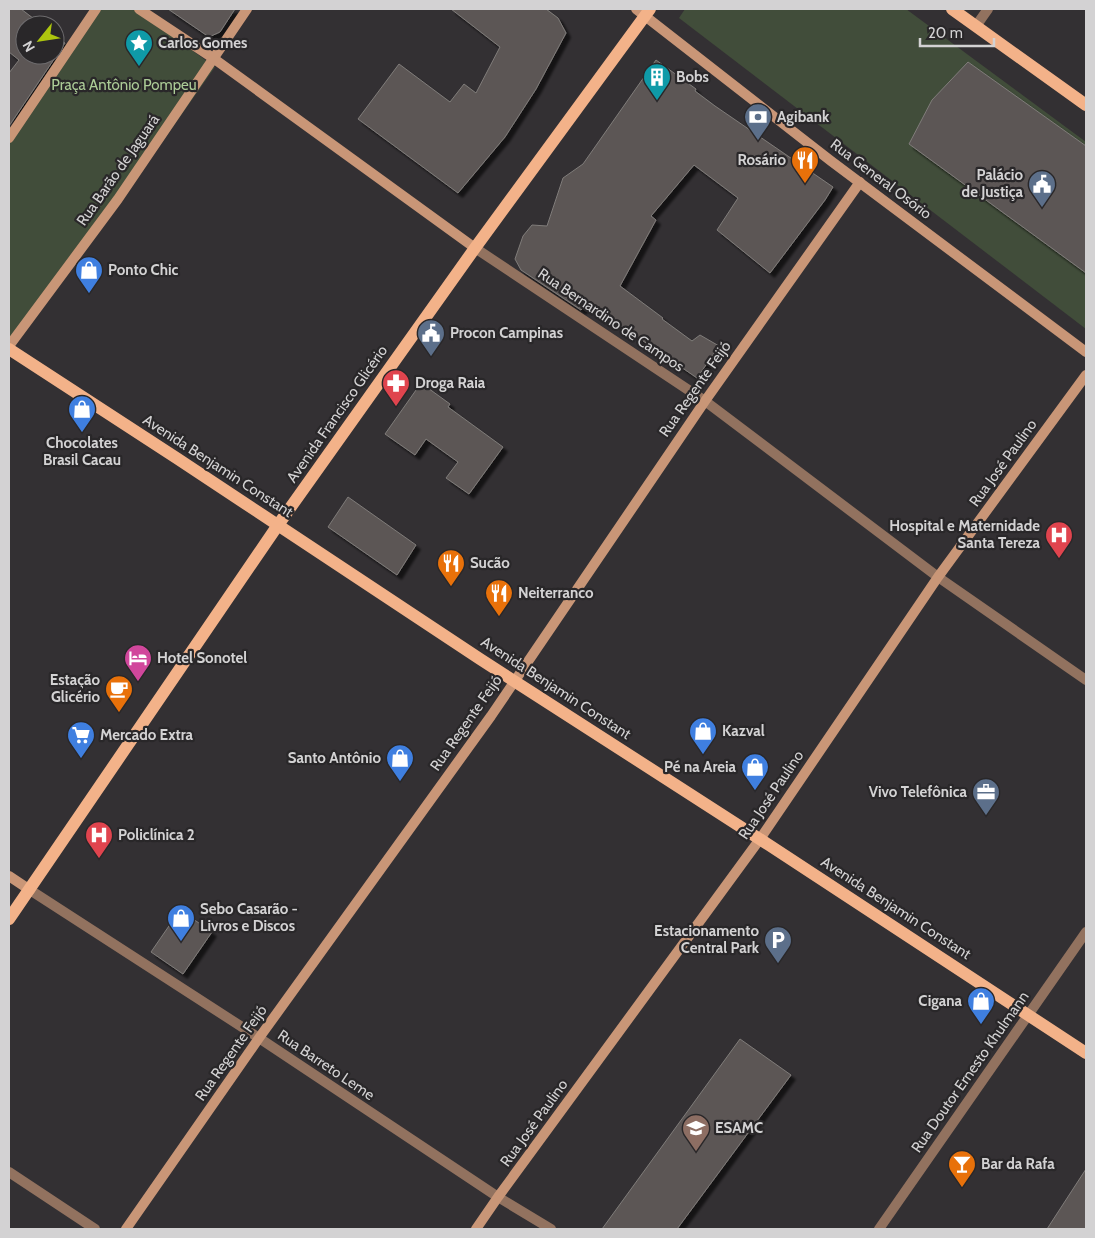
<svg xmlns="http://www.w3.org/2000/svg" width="1095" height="1238" font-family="Cabin,sans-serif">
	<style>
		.green { fill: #414d3a }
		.building { fill: #5b5755; stroke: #807c7a; filter: url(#shadow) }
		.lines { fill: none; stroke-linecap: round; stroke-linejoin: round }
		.pedestrian { stroke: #92725f; stroke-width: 10 }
		.minor { stroke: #92725f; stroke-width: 10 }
		.tertiary { stroke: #92725f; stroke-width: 10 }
		.secondary { stroke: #c99677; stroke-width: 10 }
		.primary { stroke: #f3b289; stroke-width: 12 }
		.labels { text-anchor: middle; stroke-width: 4.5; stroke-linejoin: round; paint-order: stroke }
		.poi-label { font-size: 15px; font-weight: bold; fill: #d3d2d3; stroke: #292729; text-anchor: start }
		.park-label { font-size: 15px; fill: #accc97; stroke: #292729 }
		.street-label { font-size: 15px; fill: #d3d2d3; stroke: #292729 }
	</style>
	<defs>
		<filter id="shadow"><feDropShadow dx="4.5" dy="4.5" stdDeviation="1" flood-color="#0009"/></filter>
	</defs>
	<rect width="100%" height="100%" fill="#333033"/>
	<g class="green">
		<path d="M97 9H135L215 67 120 202 9 351V143Z"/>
		<path d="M685 9H906L1086 142V329L679 18Z"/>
	</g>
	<g class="building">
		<path d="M9 9H21L42 25H25V55H55V35L65 43 9 126V73L19 60 9 52Z"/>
		<path d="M168 9H235L220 32 209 37Z"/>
		<path d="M451 9H546L558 18 566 33 536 89 505 137 458 193 358 119 399 64 450 102 464 84 476 93 500 47Z"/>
		<path d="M656 60 696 89 695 91 715 106 833 187 825 200 770 273 717 230 738 198 694 165 651 216 656 220 620 286 663 318 662 319 692 341 700 335 719 346 697 378 588 303 581 310 521 270 515 259 523 236 532 225 547 226 563 178 583 164Z"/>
		<path d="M968 62 1086 146V273L909 144 932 100Z"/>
		<path d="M421 383 450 404 448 407 503 447 469 494 446 478 458 462 426 439 415 455 385 434Z"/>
		<path d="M348 497 416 545 397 575 328 527Z"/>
		<path d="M180 910 212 932 183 974 151 952Z"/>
		<path d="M740 1039 791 1075 677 1229H602Z"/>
		<path d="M1086 1169V1229H1047Z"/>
	</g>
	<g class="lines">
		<path class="pedestrian" d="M976 26 988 9"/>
		<path class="minor" d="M9 1172 95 1229"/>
		<g class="tertiary">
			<path d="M475 248 705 401 938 577 1086 680"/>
			<path d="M30 890 259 1038 498 1197 551 1229"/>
			<path d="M879 1229 1086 932"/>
		</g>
		<g class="secondary">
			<path d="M139 9 213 58 475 248"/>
			<path d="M636 9 831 161 1086 352"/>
			<path d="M9 138 96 9"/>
			<path d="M9 346 118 199 247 9"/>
			<path d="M9 876 30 890"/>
			<path d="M126 1229 259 1038 491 716 705 401 860 182"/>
			<path d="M476 1229 498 1197 760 839 938 577 1086 375"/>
		</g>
		<g class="primary">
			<path d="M952 9 1086 105"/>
			<path d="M9 349 178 459 480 659 769 845 1086 1053"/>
			<path d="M9 919 278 525 475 248 650 9"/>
		</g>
	</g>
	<defs>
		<g id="sight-pin" transform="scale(1.4375)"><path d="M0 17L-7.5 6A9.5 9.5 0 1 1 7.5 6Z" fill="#0f9aa8" stroke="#292729"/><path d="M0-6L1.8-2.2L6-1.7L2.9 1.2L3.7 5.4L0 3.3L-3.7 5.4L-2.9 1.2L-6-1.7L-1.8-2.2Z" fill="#fff"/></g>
		<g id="building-pin" transform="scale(1.4375)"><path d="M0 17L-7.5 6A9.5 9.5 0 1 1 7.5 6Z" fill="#0f9aa8" stroke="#292729"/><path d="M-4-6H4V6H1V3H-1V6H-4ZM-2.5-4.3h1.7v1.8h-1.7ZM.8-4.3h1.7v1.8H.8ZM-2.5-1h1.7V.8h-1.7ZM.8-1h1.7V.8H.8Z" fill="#fff"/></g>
		<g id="bank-pin" transform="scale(1.4375)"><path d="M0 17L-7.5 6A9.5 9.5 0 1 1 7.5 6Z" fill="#5c6f8a" stroke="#292729"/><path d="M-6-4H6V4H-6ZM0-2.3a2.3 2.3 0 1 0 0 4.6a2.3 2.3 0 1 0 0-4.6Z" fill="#fff"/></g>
		<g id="restaurant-pin" transform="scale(1.4375)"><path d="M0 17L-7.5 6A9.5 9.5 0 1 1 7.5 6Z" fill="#e8710a" stroke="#292729"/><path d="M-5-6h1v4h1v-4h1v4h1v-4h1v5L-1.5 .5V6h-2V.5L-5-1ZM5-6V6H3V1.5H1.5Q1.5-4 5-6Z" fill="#fff"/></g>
		<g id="civic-pin" transform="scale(1.4375)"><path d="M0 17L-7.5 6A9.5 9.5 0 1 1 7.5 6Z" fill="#5c6f8a" stroke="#292729"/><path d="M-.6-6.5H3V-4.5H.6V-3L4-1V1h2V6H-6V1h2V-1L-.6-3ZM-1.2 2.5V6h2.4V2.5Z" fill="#fff"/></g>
		<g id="shop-pin" transform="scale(1.4375)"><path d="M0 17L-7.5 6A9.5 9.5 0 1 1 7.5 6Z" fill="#3f7fe0" stroke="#292729"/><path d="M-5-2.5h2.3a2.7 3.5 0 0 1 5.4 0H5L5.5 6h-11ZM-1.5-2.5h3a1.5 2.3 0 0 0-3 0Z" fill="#fff"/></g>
		<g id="pharmacy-pin" transform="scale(1.4375)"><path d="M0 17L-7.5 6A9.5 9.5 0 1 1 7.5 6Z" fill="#e0444e" stroke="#292729"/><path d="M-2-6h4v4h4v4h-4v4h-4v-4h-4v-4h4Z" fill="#fff"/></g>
		<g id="hospital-pin" transform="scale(1.4375)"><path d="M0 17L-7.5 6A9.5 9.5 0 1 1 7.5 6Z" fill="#e0444e" stroke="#292729"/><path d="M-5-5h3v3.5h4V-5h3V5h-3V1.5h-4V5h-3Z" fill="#fff"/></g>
		<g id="hotel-pin" transform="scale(1.4375)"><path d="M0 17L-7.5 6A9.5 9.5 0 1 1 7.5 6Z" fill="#d1479c" stroke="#292729"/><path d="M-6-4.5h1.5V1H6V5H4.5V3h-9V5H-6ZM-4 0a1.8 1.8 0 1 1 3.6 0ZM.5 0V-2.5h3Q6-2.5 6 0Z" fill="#fff"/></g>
		<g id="cafe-pin" transform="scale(1.4375)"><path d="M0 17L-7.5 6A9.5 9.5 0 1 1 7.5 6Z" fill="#e8710a" stroke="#292729"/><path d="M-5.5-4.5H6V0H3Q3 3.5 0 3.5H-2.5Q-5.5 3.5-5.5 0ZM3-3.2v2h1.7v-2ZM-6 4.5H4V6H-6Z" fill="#fff"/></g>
		<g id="supermarket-pin" transform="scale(1.4375)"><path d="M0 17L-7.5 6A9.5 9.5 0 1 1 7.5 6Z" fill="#3f7fe0" stroke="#292729"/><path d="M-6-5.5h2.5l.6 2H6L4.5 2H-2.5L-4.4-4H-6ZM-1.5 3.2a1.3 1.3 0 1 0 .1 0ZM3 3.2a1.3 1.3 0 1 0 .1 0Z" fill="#fff"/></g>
		<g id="office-pin" transform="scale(1.4375)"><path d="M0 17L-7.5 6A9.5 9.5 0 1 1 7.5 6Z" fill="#5c6f8a" stroke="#292729"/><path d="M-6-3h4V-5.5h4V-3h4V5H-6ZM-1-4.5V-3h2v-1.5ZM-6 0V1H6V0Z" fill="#fff"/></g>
		<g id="parking-pin" transform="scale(1.4375)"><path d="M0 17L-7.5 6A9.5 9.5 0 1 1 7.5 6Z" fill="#5c6f8a" stroke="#292729"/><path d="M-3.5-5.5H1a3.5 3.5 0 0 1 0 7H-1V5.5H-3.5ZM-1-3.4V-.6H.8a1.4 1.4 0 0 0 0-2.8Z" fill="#fff"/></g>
		<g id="university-pin" transform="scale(1.4375)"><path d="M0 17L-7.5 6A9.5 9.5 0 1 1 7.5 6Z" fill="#8d6e63" stroke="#292729"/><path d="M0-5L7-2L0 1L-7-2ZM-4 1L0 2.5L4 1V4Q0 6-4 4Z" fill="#fff"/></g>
		<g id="bar-pin" transform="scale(1.4375)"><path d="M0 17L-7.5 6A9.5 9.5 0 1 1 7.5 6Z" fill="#e8710a" stroke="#292729"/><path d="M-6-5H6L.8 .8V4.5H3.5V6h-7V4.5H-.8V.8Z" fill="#fff"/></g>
	</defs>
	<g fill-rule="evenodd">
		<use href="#sight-pin" x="139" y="43"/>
		<use href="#building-pin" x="657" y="77"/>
		<use href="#bank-pin" x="758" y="117"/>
		<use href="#restaurant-pin" x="805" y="160"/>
		<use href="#civic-pin" x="1042" y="184"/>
		<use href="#shop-pin" x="89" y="270"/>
		<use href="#civic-pin" x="431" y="333"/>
		<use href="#pharmacy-pin" x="396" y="383"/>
		<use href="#shop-pin" x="82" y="409"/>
		<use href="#hospital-pin" x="1059" y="535"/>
		<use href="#restaurant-pin" x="451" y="563"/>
		<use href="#restaurant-pin" x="499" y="593"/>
		<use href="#hotel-pin" x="138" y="658"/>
		<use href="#cafe-pin" x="119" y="689"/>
		<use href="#shop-pin" x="703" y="731"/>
		<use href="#supermarket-pin" x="81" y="735"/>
		<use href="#shop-pin" x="400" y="758"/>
		<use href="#shop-pin" x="755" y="767"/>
		<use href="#office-pin" x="986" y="792"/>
		<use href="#hospital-pin" x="99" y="835"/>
		<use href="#shop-pin" x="181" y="918"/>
		<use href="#parking-pin" x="778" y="940"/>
		<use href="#shop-pin" x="981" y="1001"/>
		<use href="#university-pin" x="696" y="1128"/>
		<use href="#bar-pin" x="962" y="1164"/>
	</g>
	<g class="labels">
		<g class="poi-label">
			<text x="158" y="48">Carlos Gomes</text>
			<text x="676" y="82">Bobs</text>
			<text x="777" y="122">Agibank</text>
			<text x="786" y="165" text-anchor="end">Rosário</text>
			<text x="1023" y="180" text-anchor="end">Palácio<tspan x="1023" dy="17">de Justiça</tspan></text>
			<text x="108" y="275">Ponto Chic</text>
			<text x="450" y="338">Procon Campinas</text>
			<text x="415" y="388">Droga Raia</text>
			<text x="82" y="448" text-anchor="middle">Chocolates<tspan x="82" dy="17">Brasil Cacau</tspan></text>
			<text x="1040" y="531" text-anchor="end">Hospital e Maternidade<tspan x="1040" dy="17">Santa Tereza</tspan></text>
			<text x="470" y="568">Sucão</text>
			<text x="518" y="598">Neiterranco</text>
			<text x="157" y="663">Hotel Sonotel</text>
			<text x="100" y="685" text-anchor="end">Estação<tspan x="100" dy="17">Glicério</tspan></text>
			<text x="722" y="736">Kazval</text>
			<text x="100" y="740">Mercado Extra</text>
			<text x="381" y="763" text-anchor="end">Santo Antônio</text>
			<text x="736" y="772" text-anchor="end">Pé na Areia</text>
			<text x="967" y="797" text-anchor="end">Vivo Telefônica</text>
			<text x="118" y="840">Policlínica 2</text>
			<text x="200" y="914">Sebo Casarão -<tspan x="200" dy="17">Livros e Discos</tspan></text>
			<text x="759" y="936" text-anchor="end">Estacionamento<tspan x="759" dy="17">Central Park</tspan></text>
			<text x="962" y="1006" text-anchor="end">Cigana</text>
			<text x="715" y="1133">ESAMC</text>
			<text x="981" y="1169">Bar da Rafa</text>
		</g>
		<g class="park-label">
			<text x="124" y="90">Praça Antônio Pompeu</text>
		</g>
		<g class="street-label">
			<text transform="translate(118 170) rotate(-55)" y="5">Rua Barão de Jaguará</text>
			<text transform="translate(881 179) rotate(37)" y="5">Rua General Osório</text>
			<text transform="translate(611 320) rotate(34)" y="5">Rua Bernardino de Campos</text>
			<text transform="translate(695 389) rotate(-55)" y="5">Rua Regente Feijó</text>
			<text transform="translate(337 414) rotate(-55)" y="5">Avenida Francisco Glicério</text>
			<text transform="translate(1003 463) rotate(-54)" y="5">Rua José Paulino</text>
			<text transform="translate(218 466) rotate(33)" y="5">Avenida Benjamin Constant</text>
			<text transform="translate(556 688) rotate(33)" y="5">Avenida Benjamin Constant</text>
			<text transform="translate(466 723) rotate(-55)" y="5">Rua Regente Feijó</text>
			<text transform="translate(771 795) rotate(-56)" y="5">Rua José Paulino</text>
			<text transform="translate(896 908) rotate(33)" y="5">Avenida Benjamin Constant</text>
			<text transform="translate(231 1053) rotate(-55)" y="5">Rua Regente Feijó</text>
			<text transform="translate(326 1065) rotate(34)" y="5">Rua Barreto Leme</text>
			<text transform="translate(970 1072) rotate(-55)" y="5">Rua Doutor Ernesto Khulmann</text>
			<text transform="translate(534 1123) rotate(-54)" y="5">Rua José Paulino</text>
		</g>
	</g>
	<rect width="1095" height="1238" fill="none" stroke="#d3d2d3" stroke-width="20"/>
	<g transform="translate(40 40) rotate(240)"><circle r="24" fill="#292729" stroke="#6d6b6d"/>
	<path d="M0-4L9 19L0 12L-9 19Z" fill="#adc60e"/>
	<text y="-8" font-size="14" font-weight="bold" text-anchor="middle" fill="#d3d2d3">N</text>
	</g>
	<path d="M920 38v8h74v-8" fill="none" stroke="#d3d2d3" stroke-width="2.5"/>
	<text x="928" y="38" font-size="15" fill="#d3d2d3" stroke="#292729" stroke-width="4" paint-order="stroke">20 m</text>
</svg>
